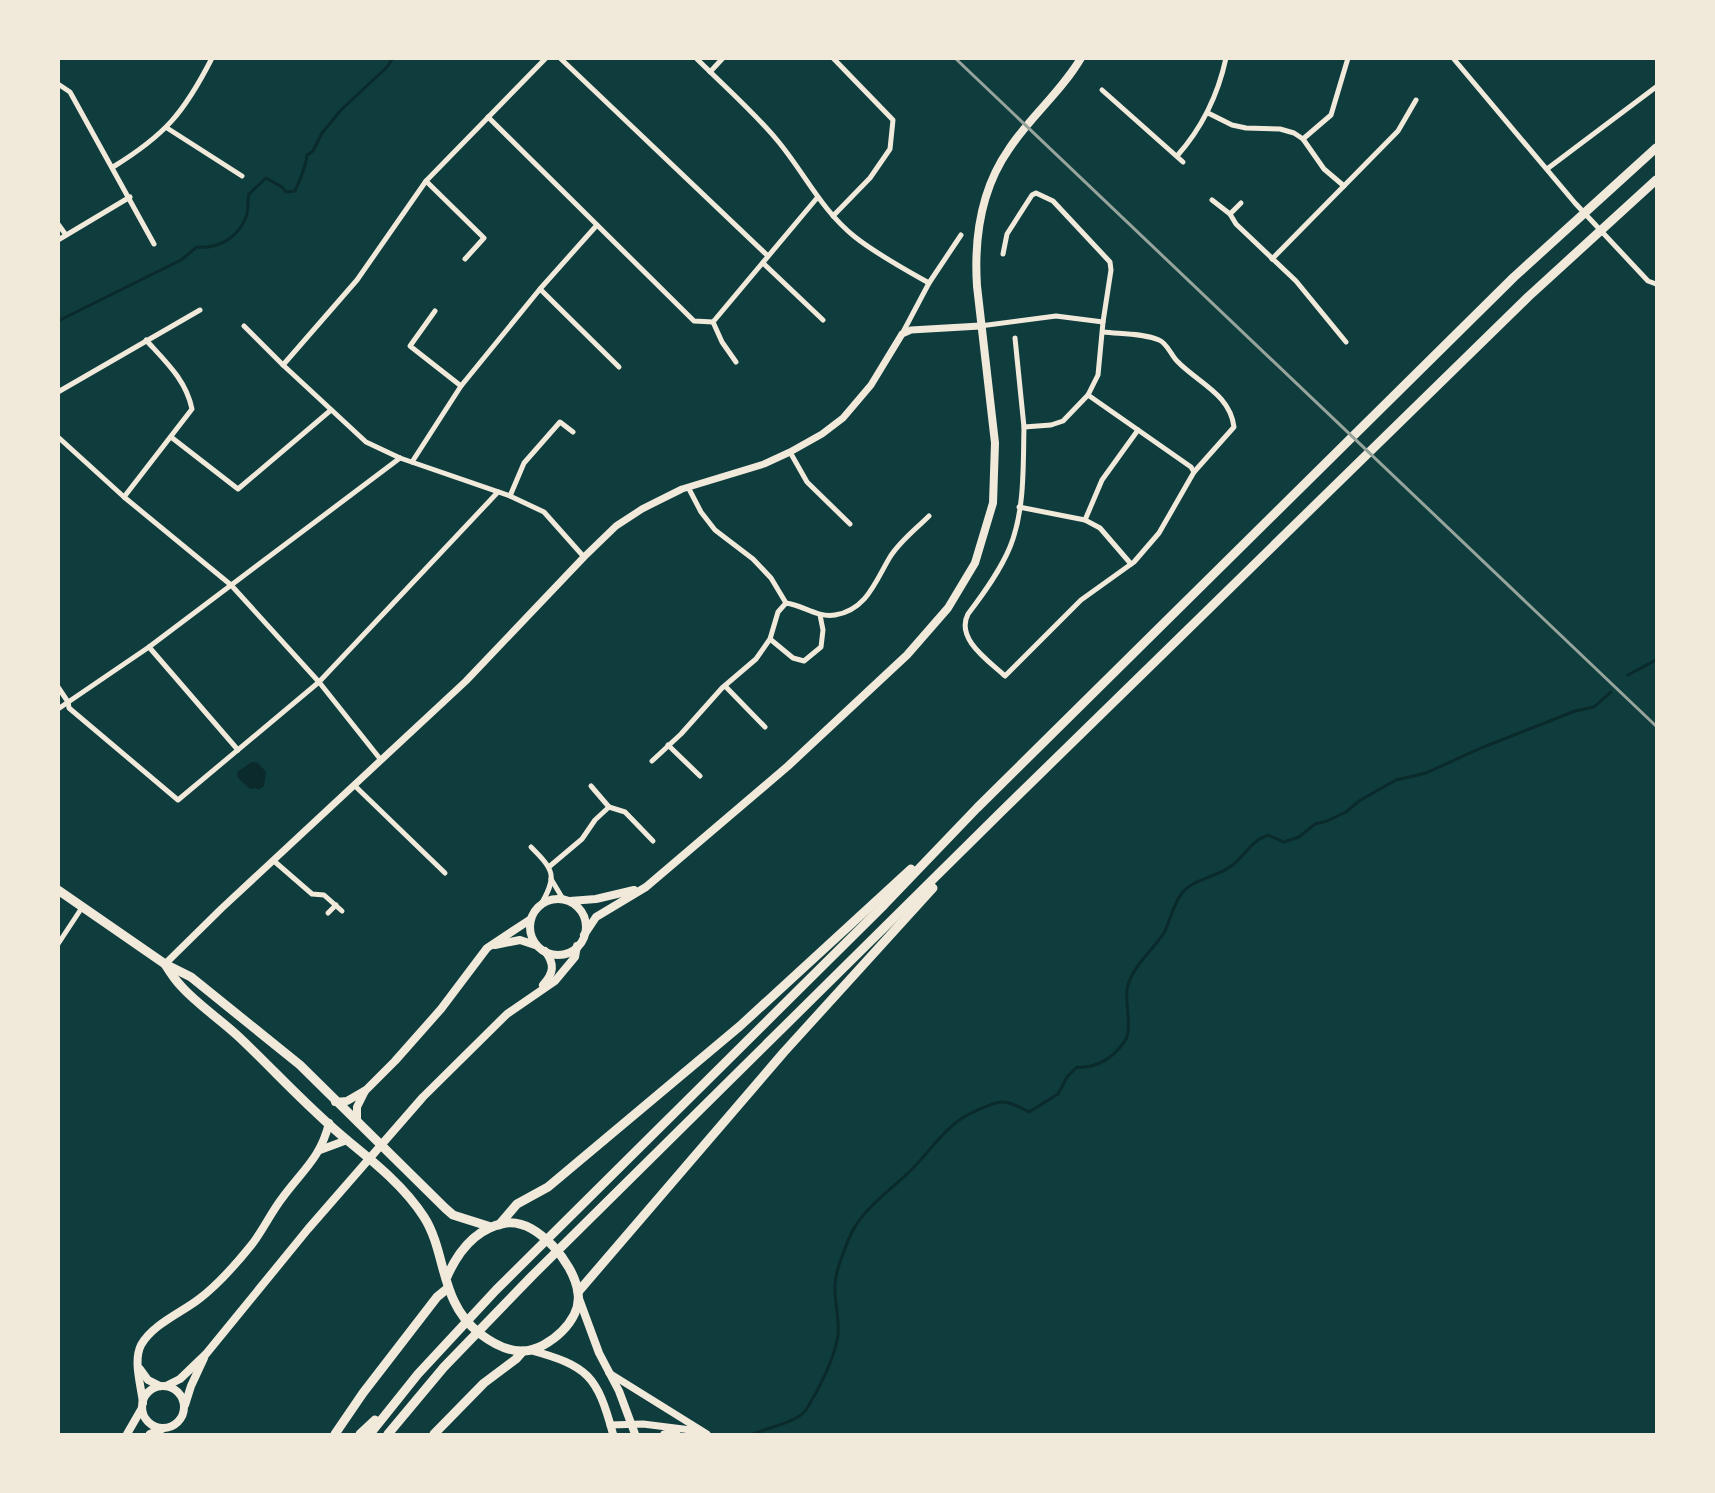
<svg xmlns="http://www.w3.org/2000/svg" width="1715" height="1493" font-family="Commissioner,sans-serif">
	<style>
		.water { fill: #0a2a2b }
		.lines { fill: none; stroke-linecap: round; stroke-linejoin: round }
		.stream { stroke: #0a2a2b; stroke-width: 3 }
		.minor { stroke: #f1e9da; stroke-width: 5 }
		.tertiary { stroke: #f1e9da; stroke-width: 7 }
		.secondary { stroke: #f1e9da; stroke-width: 8 }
		.primary { stroke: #f1e9da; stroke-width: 8 }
		.trunk { stroke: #f1e9da; stroke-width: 9 }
		.motorway { stroke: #f1e9da; stroke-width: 9 }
		.rail { stroke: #97a49c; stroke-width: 3 }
	</style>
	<rect width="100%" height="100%" fill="#0f3d3e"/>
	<path class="water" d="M252 762 258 763 266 772 264 786 258 790 256 788 250 789 238 778 237 772Z"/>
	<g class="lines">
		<g class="stream">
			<path d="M58 321 181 260 197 247C218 249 238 238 246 217 249 210 247 201 249 194L266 178 282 187 286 192 295 191C300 180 306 167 307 155L313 151 322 133 341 110 387 67 393 58"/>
			<path d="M1628 675 1656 660"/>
			<path d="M753 1434C766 1428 798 1422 806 1410 818 1391 835 1358 838 1335 840 1314 831 1293 837 1272 840 1261 850 1233 856 1225 871 1202 895 1187 914 1167 929 1152 940 1134 958 1121 966 1115 994 1101 1003 1102 1012 1102 1021 1108 1029 1112L1058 1094 1067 1077 1077 1067C1097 1069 1116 1056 1126 1039 1132 1027 1125 1002 1127 989 1132 965 1154 950 1165 931 1171 918 1173 905 1182 893 1193 879 1216 877 1230 867 1246 856 1249 842 1268 835L1284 842 1299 837 1315 824 1327 821 1346 812 1359 801 1396 780 1426 773 1481 748 1547 722 1575 711 1594 707 1611 692"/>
		</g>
		<g class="minor">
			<path d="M560 58 768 256"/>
			<path d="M696 58C723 85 753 111 777 140 804 172 821 210 855 237 878 255 904 269 929 283"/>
			<path d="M833 58 893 120 890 149 870 178 833 216"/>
			<path d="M1453 58 1575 203 1648 281 1656 284"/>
			<path d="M710 72 723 58"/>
			<path d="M58 84 70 92 154 244"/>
			<path d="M1102 90 1183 162"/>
			<path d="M1208 113 1232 125 1246 128 1280 129 1294 133 1303 139 1324 169 1344 186"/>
			<path d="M488 117 694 321 713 322"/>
			<path d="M167 128 242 176"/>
			<path d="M1303 139 1331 115 1348 58"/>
			<path d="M1177 156C1202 128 1218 95 1226 58"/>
			<path d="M113 167C165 135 184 113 212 58"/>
			<path d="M1547 169 1656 87"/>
			<path d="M426 181 484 238 465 259"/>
			<path d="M1212 200 1230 214 1236 224 1296 281 1346 342"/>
			<path d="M1230 214 1241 203"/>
			<path d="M58 224 66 235"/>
			<path d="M58 240 130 197"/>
			<path d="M1003 254 1007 234 1032 195 1036 193 1053 201 1110 262 1111 270 1103 322 1098 375 1088 395 1063 421 1051 425 1024 427 1015 338"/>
			<path d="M1272 259 1398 131 1416 100"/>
			<path d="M763 263 823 320"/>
			<path d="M540 289 619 367"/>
			<path d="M435 311 410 346 461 386"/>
			<path d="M713 322 817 198"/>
			<path d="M713 322 722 342 736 362"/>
			<path d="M244 326 283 365 366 442 400 458 510 496 544 512 584 557"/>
			<path d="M980 326 1056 316 1103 322"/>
			<path d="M902 334 929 283 961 235"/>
			<path d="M283 365 357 280 426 181 546 58"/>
			<path d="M58 392 200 310"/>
			<path d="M1088 395 1191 467 1194 472"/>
			<path d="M1024 427C1023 466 1025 510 1010 547 1000 571 984 593 968 614 955 639 989 661 1005 676L1081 600 1134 562 1159 533 1194 472 1234 427C1230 394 1198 383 1177 361 1171 355 1167 343 1159 340 1142 333 1121 334 1103 332"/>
			<path d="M58 437 124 497 231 585 319 682 381 760"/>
			<path d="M171 437 238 489 331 410"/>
			<path d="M790 452 807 482 850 524"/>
			<path d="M412 462 461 386 540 289 597 225"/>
			<path d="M688 487 701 512 715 530 753 559 771 578 786 603"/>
			<path d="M510 496 524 463 560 422 573 432"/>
			<path d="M124 497 192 409C186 380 166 362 146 340"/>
			<path d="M1019 507 1085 520 1100 528 1131 564"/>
			<path d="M1085 520 1102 480 1138 430"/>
			<path d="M770 639 793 658 804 661 821 647 823 630 820 615"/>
			<path d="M149 647 238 750"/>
			<path d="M725 686 765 727"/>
			<path d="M58 687 68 702 69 708 178 800 319 682 498 492"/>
			<path d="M58 709 149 647 400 458"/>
			<path d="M668 745 700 776"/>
			<path d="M652 761 681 734 722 688 756 659 770 639 778 612 786 603C803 605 817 618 835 615 867 610 876 580 890 557 900 541 916 529 929 516"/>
			<path d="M354 785 445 873"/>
			<path d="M591 786 609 807"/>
			<path d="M531 847C554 870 558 876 540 906"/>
			<path d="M274 861 312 894 324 895 342 911"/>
			<path d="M550 866 582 839 595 820 609 807 625 812 653 841"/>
			<path d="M551 879 563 899"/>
			<path d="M328 913 336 905"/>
			<path d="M58 944 83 906"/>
		</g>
		<g class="tertiary">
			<path d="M165 964 222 908 466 681 584 557 616 526 642 509 682 489 764 464 790 452 822 434 843 418 871 385 902 334 911 330 980 326"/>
			<path d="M609 1373 707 1434"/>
			<path d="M610 1425 643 1424 699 1431"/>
			<path d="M664 1434 677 1431"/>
		</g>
		<g class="secondary">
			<circle cx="558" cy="927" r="28"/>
			<path d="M570 901 596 899 634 890"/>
			<path d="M584 935 596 917 646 887 788 766 907 655 948 608 975 563 993 503 995 443 977 286C974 239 981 189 1009 149 1030 117 1061 92 1081 58"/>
			<path d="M495 945 520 940 535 945"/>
			<path d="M543 985C554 973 555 964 545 951"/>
			<path d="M335 1102 347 1101 366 1090 395 1061 441 1009 487 948 531 919"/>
			<path d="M357 1121V1107L365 1091"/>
			<path d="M320 1150 347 1140"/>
			<path d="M140 1369 148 1380 160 1386"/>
			<path d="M166 1386 180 1379 206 1354 308 1229 423 1097 507 1014 555 981 575 957 577 946"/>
			<circle cx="163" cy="1407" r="21"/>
			<path d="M143 1403C141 1385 133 1361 141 1345 153 1324 181 1313 199 1299 219 1284 237 1263 253 1243 264 1228 272 1211 283 1197 303 1170 321 1157 329 1123"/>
			<path d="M185 1405 191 1386 204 1358"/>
			<path d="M127 1434 142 1408"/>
			<path d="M150 1434 162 1429"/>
		</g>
		<g class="primary">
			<path d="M578 1296 599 1353 619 1391 635 1434"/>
			<path d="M530 1350C588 1366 597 1375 613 1434"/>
		</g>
		<g class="trunk">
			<path d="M58 890 165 964 191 977 300 1065 445 1208 453 1215 491 1227"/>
			<path d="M165 964C170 972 175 980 181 986 197 1004 221 1020 239 1037 275 1071 309 1109 347 1140 374 1162 405 1187 424 1217 440 1242 441 1274 454 1301 460 1314 468 1324 479 1333 492 1343 507 1352 524 1351 549 1349 582 1320 578 1293 576 1276 564 1258 553 1246 540 1233 525 1221 506 1223 475 1228 457 1253 446 1279"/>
		</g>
		<g class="motorway">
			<path d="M499 1225 517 1204 548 1187 740 1026 911 869"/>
			<path d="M578 1292 784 1052 933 888"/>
			<path d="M335 1434 363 1393 437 1297 448 1288"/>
			<path d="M360 1434 375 1420"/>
			<path d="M370 1434 418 1374 496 1290 884 905 977 808 1514 277 1656 148"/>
			<path d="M388 1434 444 1367 532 1276 1001 812 1528 297 1656 180"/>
			<path d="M434 1434 484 1383 516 1359 523 1351"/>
		</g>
		<path class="rail" d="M955 58 1656 726"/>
	</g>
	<rect width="1715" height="1493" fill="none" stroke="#f1e9da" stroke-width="120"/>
</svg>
